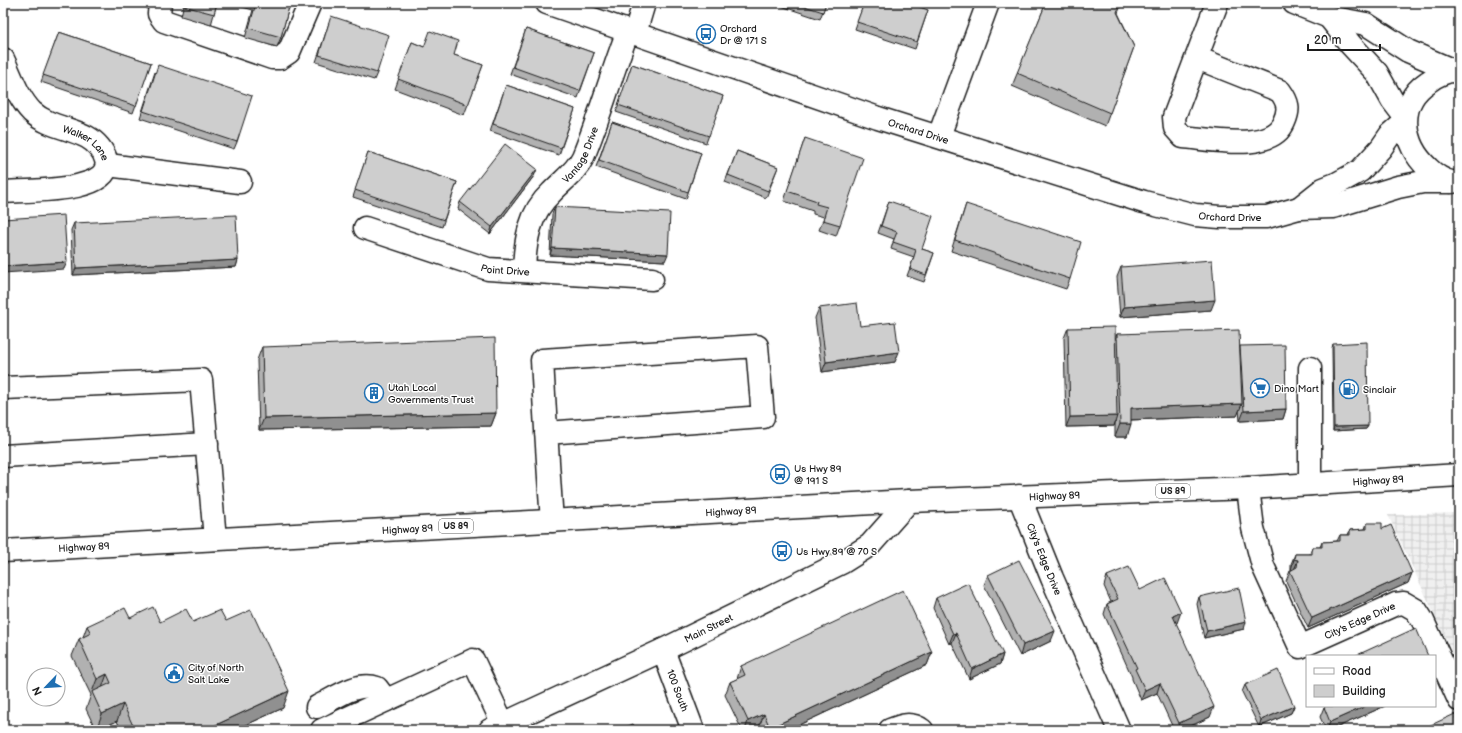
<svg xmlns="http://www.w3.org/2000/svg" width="1462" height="733" font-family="'Balsamiq Sans',sans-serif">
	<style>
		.industrial { fill: url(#industrial-grid) }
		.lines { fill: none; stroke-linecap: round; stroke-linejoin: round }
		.minor-casing { stroke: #1c1c1c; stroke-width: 25 }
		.major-casing { stroke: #1c1c1c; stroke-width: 25 }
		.minor { stroke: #fff; stroke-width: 22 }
		.major { stroke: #fff; stroke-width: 22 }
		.wall { fill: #b1b1b1; stroke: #1c1c1c }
		.shaded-wall { fill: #909090; stroke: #1c1c1c }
		.building { fill: #cecece; stroke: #1c1c1c }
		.labels { text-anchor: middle; stroke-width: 3; stroke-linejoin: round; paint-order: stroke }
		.shield { fill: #fff; stroke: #606060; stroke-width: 1 }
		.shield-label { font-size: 9px; font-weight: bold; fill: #1c1c1c }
		.poi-label { font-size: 10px; fill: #1c1c1c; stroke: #fff; text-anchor: start }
		.street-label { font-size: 10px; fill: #1c1c1c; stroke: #fff }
	</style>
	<defs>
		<pattern id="industrial-grid" width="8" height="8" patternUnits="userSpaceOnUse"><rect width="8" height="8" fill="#f0f0f0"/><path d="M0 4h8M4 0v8" fill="none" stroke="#cdcdcd"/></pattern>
	</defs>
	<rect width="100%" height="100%" fill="#fff"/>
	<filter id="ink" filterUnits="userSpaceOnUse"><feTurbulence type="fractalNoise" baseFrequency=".025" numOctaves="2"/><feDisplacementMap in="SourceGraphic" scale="8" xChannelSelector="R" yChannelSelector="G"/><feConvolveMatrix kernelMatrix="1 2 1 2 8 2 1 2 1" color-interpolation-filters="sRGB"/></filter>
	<g filter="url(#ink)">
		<path class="industrial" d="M1459 513V667L1388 515Z"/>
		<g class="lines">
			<g class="minor-casing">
				<g id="minor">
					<path d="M160 3 159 14 164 21 272 58H280L289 52 310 3"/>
					<path d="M635 33 644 3"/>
					<path d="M1197 58 1280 91C1288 102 1290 109 1284 122 1271 153 1210 139 1183 137L1175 128 1174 117 1217 3"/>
					<path id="s1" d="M3 59C11 76 18 98 32 112 47 126 70 128 87 137 96 142 104 151 106 160 115 194 23 190 3 192"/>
					<path d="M939 136 988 3"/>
					<path d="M108 165 240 182"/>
					<path id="s2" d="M365 228 488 269 652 279"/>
					<path id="s3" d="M524 270C525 242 529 213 551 193 562 181 576 172 583 157 600 116 612 72 628 31"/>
					<path d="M1310 368V484"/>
					<path d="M3 388 201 380 215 539"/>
					<path d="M546 433 763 417 757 346 542 360C545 413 548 467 552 521"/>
					<path d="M3 456 207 444"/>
					<path id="s4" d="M1248 488 1253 528 1263 566 1300 647 1396 604 1404 603 1416 610 1423 621 1459 700"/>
					<path id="s5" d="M1019 496 1052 578 1119 730"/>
					<path id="s6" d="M663 650 693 730"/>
					<path d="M317 707C335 698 357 681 377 688L386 700"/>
					<path d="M322 730 473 660 503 724"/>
					<path id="s7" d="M490 730 663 650 843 562 870 545 909 501"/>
					<path d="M890 730C902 725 911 722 922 730"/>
				</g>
			</g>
			<g class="major-casing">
				<g id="major">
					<path id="s8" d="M547 3 878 118 1144 202 1195 215 1220 217H1267L1299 208 1333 207 1398 187 1423 182H1449"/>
					<path d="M1294 3 1329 17 1366 24 1408 51 1452 70"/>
					<path d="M1329 17 1351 45 1377 73 1392 100 1405 117"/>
					<path d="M1452 182C1442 180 1435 175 1428 168 1403 145 1395 104 1428 82 1437 75 1448 70 1459 71"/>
					<path d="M1299 208 1323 189 1338 183 1360 171 1381 148 1390 135 1405 122"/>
					<path id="s9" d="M3 551 909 501 1248 488 1459 475"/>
				</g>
			</g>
			<use href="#minor" class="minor"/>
			<use href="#major" class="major"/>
		</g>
		<g class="wall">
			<path d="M184 3H217L211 25 181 16Z"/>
			<path d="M228 3H290L281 37 277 47 245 38 253 10Z"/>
			<path d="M782 3H826L820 19 781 6Z"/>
			<path d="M864 3 928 10 915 49 855 29Z"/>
			<path d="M1046 3H1122L1118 13 1134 47 1105 126 1012 86Z"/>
			<path d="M329 23 377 73 374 80 316 62Z"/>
			<path d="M526 29 594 53 578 98 510 74Z"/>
			<path d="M59 32 151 63 133 113 41 82Z"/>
			<path d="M412 42 424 47 454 55 483 65 464 115 395 89Z"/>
			<path d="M632 64 723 96 706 143 616 112Z"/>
			<path d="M155 72 237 142 234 149 140 118Z"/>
			<path d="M506 85 575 109 559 155 490 131Z"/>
			<path d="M612 122 701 153 686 199 596 167Z"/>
			<path d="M805 138 840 225 836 236 819 230 824 217 813 214V211L784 201Z"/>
			<path d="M737 151 778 167 766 198 725 182Z"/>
			<path d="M368 152 457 182 442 227 353 197Z"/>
			<path d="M537 169 534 176 490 234 458 209 460 202Z"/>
			<path d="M889 201 922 249 934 253 924 282 907 276 914 257 891 249 894 239 878 233Z"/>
			<path d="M966 204 1070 279 1066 289 951 251Z"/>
			<path d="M555 207 665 261 550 255 552 214Z"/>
			<path d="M74 223 238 260 236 267 73 275 71 230Z"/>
			<path d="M1121 267 1211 310 1120 317 1117 277Z"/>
			<path d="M819 308 860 326 895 362 822 372 815 318Z"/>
			<path d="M1068 328 1115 339 1117 334 1240 348V346L1286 409 1283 419 1240 421 1239 410 1237 416 1131 420 1127 437H1115V422L1114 426 1066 427 1064 338Z"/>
			<path d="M1333 344 1368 426 1366 429 1333 431 1332 348Z"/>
			<path d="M262 347 496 413 491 426 259 430 257 360Z"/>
			<path d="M1367 523 1382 529 1412 573 1408 583 1308 628 1286 581 1290 571 1292 570H1291V564L1295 554H1310L1312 547H1320L1322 542 1337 541 1340 535H1348L1350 530 1365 529Z"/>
			<path d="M988 575 1051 641 1020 656 984 585Z"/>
			<path d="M1107 576 1140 590 1177 623H1176L1210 717 1182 730H1174L1157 693 1141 700 1132 679V677L1104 614 1107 604 1111 602 1104 586Z"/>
			<path d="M1199 597 1244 629 1204 638 1197 604Z"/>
			<path d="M936 598 1003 654 1000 664 969 679 952 643 949 644 933 608Z"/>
			<path d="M130 618 160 622H193L226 621 283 708 235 730H121L117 721 98 730H96L86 709 91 695 72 656 79 639 83 637 87 626Z"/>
			<path d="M932 652 927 665 788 730H761L759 727 752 730H742L725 695 730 682 737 679 741 666Z"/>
			<path d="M1245 685 1294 706 1291 713 1259 727 1242 692Z"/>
			<path d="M1325 706H1385L1331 730H1326L1320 717 1324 707Z"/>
		</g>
		<g class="shaded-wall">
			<path d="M537 169 534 176 490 234 492 227Z"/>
			<path d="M552 248 668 254 665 261 550 255Z"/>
			<path d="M238 260 236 267 73 275 76 268Z"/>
			<path d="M67 262 64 269 3 273V266Z"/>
			<path d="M1215 300 1211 310 1120 317 1124 307Z"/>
			<path d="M899 352 895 362 822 372 826 362Z"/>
			<path d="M1242 404 1237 416 1126 420 1131 408Z"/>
			<path d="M1286 409 1283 419 1240 421 1244 411Z"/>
			<path d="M496 413 491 426 259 430 264 418Z"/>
			<path d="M1117 416 1114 426 1066 427 1070 417Z"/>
			<path d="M1120 424H1131L1127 437H1115Z"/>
			<path d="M1368 426 1366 429 1333 431 1334 427Z"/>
			<path d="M1294 559 1298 560 1294 570H1291Z"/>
			<path d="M1412 573 1408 583 1308 628 1312 618Z"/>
			<path d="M1181 612 1177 623 1169 626 1173 616Z"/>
			<path d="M1246 622 1244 629 1204 638 1207 631Z"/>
			<path d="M1055 631 1051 641 1020 656 1023 645Z"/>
			<path d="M956 633 952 643 949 644 953 634Z"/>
			<path d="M932 652 927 665 788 730H769L770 728Z"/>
			<path d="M1003 654 1000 664 969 679 972 669Z"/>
			<path d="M107 674 101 691 92 692 97 679Z"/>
			<path d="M1160 683 1157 693 1141 700 1145 690Z"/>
			<path d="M289 691 283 708 235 730H205Z"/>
			<path d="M123 704 117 721 98 730H96L102 714Z"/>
			<path d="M1294 706 1291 713 1259 727 1261 720Z"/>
			<path d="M1366 706H1385L1331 730H1327L1330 722Z"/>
			<path d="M1214 707 1210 717 1182 730H1176L1179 723Z"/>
			<path d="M764 714 759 727 752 730H745L748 721Z"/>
		</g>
		<g class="building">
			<path d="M185 3H217L214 14 184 6Z"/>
			<path d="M256 3H290L281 37 249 28Z"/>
			<path d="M795 3H826L823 12Z"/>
			<path d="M864 3H909L928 10 917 42 857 22Z"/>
			<path d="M1046 3H1121L1117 12 1134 47 1110 113 1017 73Z"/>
			<path d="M331 16 389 35 377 73 319 55Z"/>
			<path d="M526 29 594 53 580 91 513 67Z"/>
			<path d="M430 31 458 41 454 55 483 65 468 105 398 79 412 42 424 47Z"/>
			<path d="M59 32 151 63 136 106 43 75Z"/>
			<path d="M632 64 723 96 709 136 618 105Z"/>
			<path d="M158 65 252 96 237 142 143 111Z"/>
			<path d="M506 85 575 109 561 148 493 124Z"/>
			<path d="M612 122 701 153 688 192 599 160Z"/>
			<path d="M805 138 863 158 840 225 823 220 827 207 816 204 817 201 787 191Z"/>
			<path d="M505 144 537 169 492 227 460 202Z"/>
			<path d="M737 151 778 167 768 191 728 175Z"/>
			<path d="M368 152 457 182 444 220 355 190Z"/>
			<path d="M889 201 933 216 922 249 934 253 926 275 910 269 916 250 893 242 897 232 881 226Z"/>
			<path d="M966 204 1081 242 1070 279 955 240Z"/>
			<path d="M555 207 670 213 668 254 552 248Z"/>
			<path d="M64 215 67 262 3 266V219Z"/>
			<path d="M236 215 238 260 76 268 74 223Z"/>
			<path d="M1212 260 1215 300 1124 307 1121 267Z"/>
			<path d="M857 303 860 326 895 322 899 352 826 362 819 308Z"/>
			<path d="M1115 327 1117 416 1070 417 1068 328Z"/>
			<path d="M1239 330 1242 404 1131 408V424H1120L1117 334Z"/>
			<path d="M495 338 496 413 264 418 262 347Z"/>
			<path d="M1367 342 1368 426 1334 427 1333 344Z"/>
			<path d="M1285 345 1286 409 1244 411 1240 346Z"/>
			<path d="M1367 523H1382V529L1391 525 1412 573 1312 618 1290 571 1297 567 1298 560 1294 559 1295 554H1312V547H1322V542L1340 541V535H1350V530L1367 529Z"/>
			<path d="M1019 560 1055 631 1023 645 988 575Z"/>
			<path d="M1129 567 1140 590 1165 578 1181 612 1173 616 1214 707 1179 723 1160 683 1145 690 1135 669 1137 668 1107 604 1118 599 1107 576Z"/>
			<path d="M968 583 1003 654 972 669 956 633 953 634 936 598Z"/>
			<path d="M1239 588 1246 622 1207 631 1199 597Z"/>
			<path d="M903 590 932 652 770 728 764 714 748 721 730 682 745 675 741 666Z"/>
			<path d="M153 607 160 622 186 609 193 622 220 610 226 621 251 610 289 691 205 730H135L123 704 102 714 92 692 111 683 107 674 97 679 79 639 91 633 87 626 125 608 130 618Z"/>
			<path d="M1416 628 1428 656H1355Z"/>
			<path d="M1278 670 1294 706 1261 720 1245 685Z"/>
			<path d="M1325 706H1366L1330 722 1324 707Z"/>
			<path d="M1455 714 1459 723V730H1420Z"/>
			<path d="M633 724 636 730H619Z"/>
		</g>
	</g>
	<defs>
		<g id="bus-ring" transform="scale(1)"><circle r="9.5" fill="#fff" stroke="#1f6fb2" stroke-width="1.5"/><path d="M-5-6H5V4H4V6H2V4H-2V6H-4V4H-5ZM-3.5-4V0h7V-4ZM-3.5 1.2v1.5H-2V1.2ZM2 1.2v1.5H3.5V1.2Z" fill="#1f6fb2"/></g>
		<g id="supermarket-ring" transform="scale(1)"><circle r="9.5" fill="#fff" stroke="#1f6fb2" stroke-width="1.5"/><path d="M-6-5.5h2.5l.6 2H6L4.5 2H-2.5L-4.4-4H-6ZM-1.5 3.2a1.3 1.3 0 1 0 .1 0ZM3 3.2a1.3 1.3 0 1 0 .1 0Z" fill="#1f6fb2"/></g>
		<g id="fuel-ring" transform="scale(1)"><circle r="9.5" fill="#fff" stroke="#1f6fb2" stroke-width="1.5"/><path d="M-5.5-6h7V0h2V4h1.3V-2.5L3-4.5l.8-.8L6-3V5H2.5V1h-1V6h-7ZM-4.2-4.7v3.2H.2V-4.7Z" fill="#1f6fb2"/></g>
		<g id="building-ring" transform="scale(1)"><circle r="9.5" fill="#fff" stroke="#1f6fb2" stroke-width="1.5"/><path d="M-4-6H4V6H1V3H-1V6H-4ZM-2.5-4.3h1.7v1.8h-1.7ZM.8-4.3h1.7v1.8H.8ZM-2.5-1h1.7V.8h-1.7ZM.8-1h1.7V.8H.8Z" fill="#1f6fb2"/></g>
		<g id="civic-ring" transform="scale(1)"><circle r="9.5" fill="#fff" stroke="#1f6fb2" stroke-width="1.5"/><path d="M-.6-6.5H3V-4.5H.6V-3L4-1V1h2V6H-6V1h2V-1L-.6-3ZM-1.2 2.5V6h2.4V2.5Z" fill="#1f6fb2"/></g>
	</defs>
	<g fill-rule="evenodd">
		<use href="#bus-ring" x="706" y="34"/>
		<use href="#supermarket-ring" x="1260" y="388"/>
		<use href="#fuel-ring" x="1349" y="389"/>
		<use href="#building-ring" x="374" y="393"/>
		<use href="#bus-ring" x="780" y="474"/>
		<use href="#bus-ring" x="782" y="551"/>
		<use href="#civic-ring" x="174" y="673"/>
	</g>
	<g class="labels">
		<g class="shield">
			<rect x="1156" y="484" width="34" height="14" rx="3"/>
			<rect x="439" y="519" width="34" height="14" rx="3"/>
		</g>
		<g class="shield-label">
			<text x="1173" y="494">US 89</text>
			<text x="456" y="529">US 89</text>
		</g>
		<g class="poi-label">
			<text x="720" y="32">Orchard<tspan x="720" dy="12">Dr @ 171 S</tspan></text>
			<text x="388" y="391">Utah Local<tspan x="388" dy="12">Governments Trust</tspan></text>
			<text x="1274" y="392">Dino Mart</text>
			<text x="1363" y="393">Sinclair</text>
			<text x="794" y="472">Us Hwy 89<tspan x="794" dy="12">@ 191 S</tspan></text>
			<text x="796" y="555">Us Hwy 89 @ 70 S</text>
			<text x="188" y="671">City of North<tspan x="188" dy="12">Salt Lake</tspan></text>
		</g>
		<g class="street-label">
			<text dy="4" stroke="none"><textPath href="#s8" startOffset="393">Orchard Drive</textPath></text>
			<text dy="4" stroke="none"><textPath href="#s1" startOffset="124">Walker Lane</textPath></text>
			<text dy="4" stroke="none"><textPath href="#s3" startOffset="133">Vantage Drive</textPath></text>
			<text dy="4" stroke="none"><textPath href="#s8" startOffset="717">Orchard Drive</textPath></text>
			<text dy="4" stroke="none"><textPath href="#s2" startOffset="147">Point Drive</textPath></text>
			<text dy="4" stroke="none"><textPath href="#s9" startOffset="1377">Highway 89</textPath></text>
			<text dy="4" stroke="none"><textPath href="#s9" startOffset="1053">Highway 89</textPath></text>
			<text dy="4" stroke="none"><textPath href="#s9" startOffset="729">Highway 89</textPath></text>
			<text dy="4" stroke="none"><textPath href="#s9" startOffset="405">Highway 89</textPath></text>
			<text dy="4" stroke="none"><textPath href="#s9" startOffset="81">Highway 89</textPath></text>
			<text dy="4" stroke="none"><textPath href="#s5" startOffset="68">City's Edge Drive</textPath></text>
			<text dy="4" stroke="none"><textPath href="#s4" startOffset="234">City's Edge Drive</textPath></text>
			<text dy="4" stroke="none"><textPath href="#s7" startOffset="241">Main Street</textPath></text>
			<text dy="4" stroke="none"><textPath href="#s6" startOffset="43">100 South</textPath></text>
		</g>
	</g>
	<rect width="1462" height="733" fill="none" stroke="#fff" stroke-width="16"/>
	<rect x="8" y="8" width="1446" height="717" fill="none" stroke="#1c1c1c" stroke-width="1.5" filter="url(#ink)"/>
	<rect x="1306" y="655" width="130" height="52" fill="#ffffff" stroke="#a4a4a4"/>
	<rect x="1314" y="668" width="20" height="6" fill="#ffffff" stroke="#a4a4a4"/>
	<text x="1342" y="675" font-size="12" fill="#1c1c1c">Road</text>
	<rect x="1314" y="685" width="20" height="12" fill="#cecece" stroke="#a4a4a4"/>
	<text x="1342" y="695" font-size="12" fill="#1c1c1c">Building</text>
	<g transform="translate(46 687) rotate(245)"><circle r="19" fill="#ffffff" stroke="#a4a4a4"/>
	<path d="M0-3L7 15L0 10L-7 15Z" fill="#1f6fb2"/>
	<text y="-6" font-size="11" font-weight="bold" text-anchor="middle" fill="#1c1c1c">N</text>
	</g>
	<path d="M1308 44v6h72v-6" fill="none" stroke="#1c1c1c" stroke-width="2"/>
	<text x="1314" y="44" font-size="12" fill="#1c1c1c" stroke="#ffffff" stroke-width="3" paint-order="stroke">20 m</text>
</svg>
